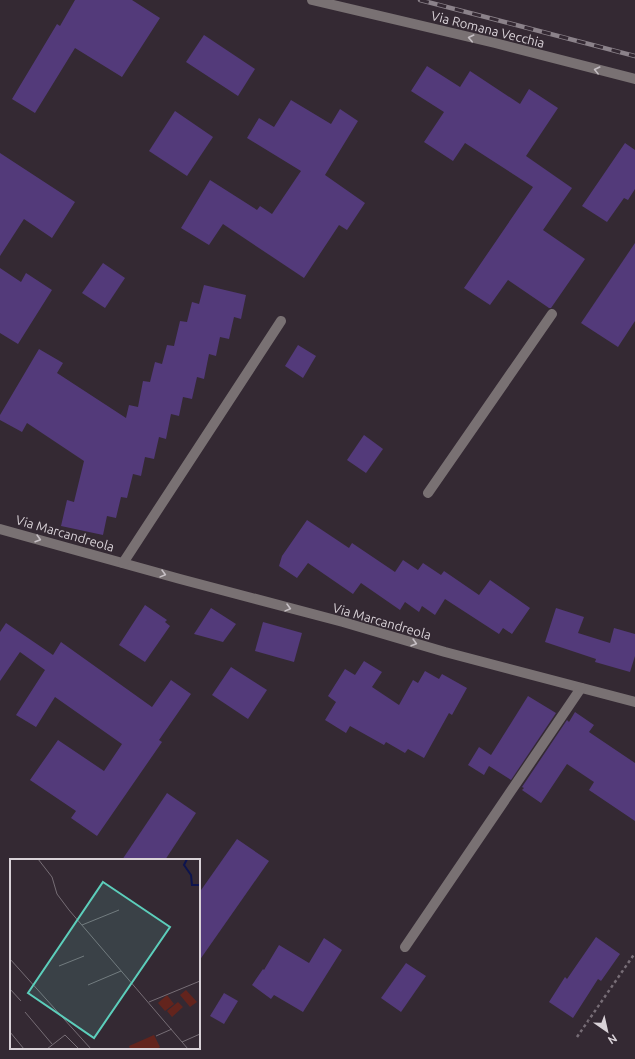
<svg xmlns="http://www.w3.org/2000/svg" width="635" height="1059" font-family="Ubuntu,sans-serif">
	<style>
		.building { fill: #533a7a }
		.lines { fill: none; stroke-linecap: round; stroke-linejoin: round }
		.path { stroke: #776d76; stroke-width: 2.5; stroke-dasharray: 3 3; stroke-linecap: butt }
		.minor { stroke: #797173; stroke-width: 10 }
		.rail-casing { stroke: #8b828a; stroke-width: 4.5 }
		.rail { stroke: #342933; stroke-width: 3; stroke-dasharray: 9; stroke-linecap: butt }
		.oneway { stroke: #c6bfc4 }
		.labels { text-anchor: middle; stroke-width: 3; stroke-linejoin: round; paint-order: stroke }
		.street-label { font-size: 13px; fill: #d9d2d8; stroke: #342933 }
		.inset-river { fill: none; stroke: #0d144e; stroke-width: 2 }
		.inset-road { fill: none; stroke: #766d75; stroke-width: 1 }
		.view { fill: #5ccebb; fill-opacity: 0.15; stroke: #5ccebb; stroke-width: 2 }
		.inset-edge { fill: none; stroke: #d9d2d8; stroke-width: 2 }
	</style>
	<rect width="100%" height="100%" fill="#342933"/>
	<g class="building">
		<path d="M75 0H132L160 18 122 77 75 48 35 113 12 99 57 24 60 26Z"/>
		<path d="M204 35 255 69 238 96 186 62Z"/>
		<path d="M427 66 460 87 470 71 520 104 529 89 558 108 526 156 572 188 543 230 585 259 551 308H549L508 280 490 305 464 288 533 187 465 143 453 161 424 142 444 112 411 91Z"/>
		<path d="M291 100 331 124 340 109 358 121 325 175 365 203 347 230 339 225 304 278 223 224 209 245 181 228 210 180 257 210 260 206 272 214 301 171 247 138 259 118 274 127Z"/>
		<path d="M175 111 213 137 187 176 149 151Z"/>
		<path d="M625 143 635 150V189L628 200 624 198 607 222 582 206Z"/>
		<path d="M0 153 75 202 52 238 24 219 0 256Z"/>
		<path d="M635 243V321L618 347 581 323Z"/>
		<path d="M103 263 125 278 105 308 82 293Z"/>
		<path d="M0 268 21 282 26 273 52 290 18 344 0 333Z"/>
		<path d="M204 285 246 295 241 319 234 317 229 339 220 337 216 356 209 354 204 379 197 377 192 399 183 397 179 416 171 414 166 439 159 437 154 459 145 457 141 476 133 474 127 498 121 497 116 518 107 516 103 535 61 526 67 500 74 502 84 461 27 423 22 432 0 420V415L39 349 63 363 57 373 126 418 129 405 138 407 143 381 150 382 155 362 162 364 167 345 174 346 180 321 187 322 192 302 199 304Z"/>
		<path d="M298 345 316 356 303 378 285 366Z"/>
		<path d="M364 435 383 449 366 473 347 460Z"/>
		<path d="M307 520 349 548 352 543 395 572 403 560 418 570 423 563 441 575 444 571 479 595 490 580 530 608 512 634 503 628 499 634 445 599 435 615 422 606 419 612 405 602 400 610 361 583 353 594 308 563 297 578 279 566 282 556Z"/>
		<path d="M145 605 167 620 165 622 170 626 145 662 119 645Z"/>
		<path d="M211 608 236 624 223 642 194 634Z"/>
		<path d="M556 608 584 617 578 633 610 643 614 628 635 634V656L630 672 595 662 596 659 545 642Z"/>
		<path d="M263 622 302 633 294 662 255 651Z"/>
		<path d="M6 623 53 655 61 642 152 707 171 680 191 694 159 740 162 742 97 836 71 818 76 811 30 780 58 740 104 771 122 744 55 697 36 727 16 715 45 670 20 652 0 681V632Z"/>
		<path d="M364 661 382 672 372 687 399 705 413 680 418 683 425 671 439 679 442 674 467 688 452 715 449 713 424 758 408 749 405 753 386 742 384 745 350 726 346 733 325 720 336 702 328 696 345 669 355 675Z"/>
		<path d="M231 667 267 690 248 719 212 695Z"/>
		<path d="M528 696 556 713 511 780 489 766 484 775 468 765 479 747 491 755Z"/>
		<path d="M575 712 594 725 589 732 635 763V821L589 790 594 782 567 764 541 803 522 790 524 788 522 787 567 720 569 722Z"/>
		<path d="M167 793 196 813 165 860H122Z"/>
		<path d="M237 839 269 861 199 961V893Z"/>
		<path d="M596 937 620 954 601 981 598 979 573 1018 549 1002 565 977 567 979Z"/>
		<path d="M324 938 342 950 303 1012 274 995 271 999 252 985 263 969 264 970 279 945 309 963Z"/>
		<path d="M406 963 426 976 401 1012 381 998Z"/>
		<path d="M224 993 238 1001 224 1024 210 1016Z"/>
	</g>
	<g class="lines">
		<path class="path" d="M577 1037 635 953"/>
		<g class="minor">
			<path d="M312 0 495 43 635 79"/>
			<path d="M428 493 552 314"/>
			<path d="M0 529 180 579 343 622 445 652 635 702"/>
			<path d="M123 563 281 321"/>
			<path d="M405 947 581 688"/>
		</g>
		<g class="rail-casing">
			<path id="rail" d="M420 0 635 56"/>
		</g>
		<use href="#rail" class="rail"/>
	</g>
	<defs><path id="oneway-chevron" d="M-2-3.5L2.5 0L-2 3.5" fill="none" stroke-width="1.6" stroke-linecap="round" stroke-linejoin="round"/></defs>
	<g class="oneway">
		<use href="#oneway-chevron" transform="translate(471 38) rotate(-167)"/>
		<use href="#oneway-chevron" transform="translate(597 70) rotate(-166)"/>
		<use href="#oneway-chevron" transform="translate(38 539) rotate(16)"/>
		<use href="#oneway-chevron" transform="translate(163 574) rotate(15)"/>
		<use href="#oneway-chevron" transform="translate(288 608) rotate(15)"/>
		<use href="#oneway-chevron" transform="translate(414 643) rotate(16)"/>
	</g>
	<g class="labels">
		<g class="street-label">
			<text transform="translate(488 29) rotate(14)" y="5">Via Romana Vecchia</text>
			<text transform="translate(65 533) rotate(16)" y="5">Via Marcandreola</text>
			<text transform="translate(382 621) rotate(16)" y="5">Via Marcandreola</text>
		</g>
	</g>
	<g transform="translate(10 859)">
		<rect width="190" height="190" fill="#342933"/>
		<path d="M176 131 187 143 180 148 170 136ZM157 136 164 145 155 152 148 144ZM168 143 173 148 162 158 157 152ZM144 176 150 188 147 190H120L119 187Z" fill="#63241d"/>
		<path class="inset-river" d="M177 0 174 6 181 16 182 26H190"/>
		<path class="inset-road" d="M28 0 42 18 47 35 59 51 178 190M72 66 109 51M0 100 81 190M49 107 74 97M78 126 111 112M0 130 11 142M139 143 190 122M15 153 42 185M0 173 14 190M146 177 162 170M172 183 190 175M37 190 55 176 69 190"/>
		<path class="view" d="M93 23 160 68 84 179 18 134Z"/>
		<rect width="190" height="190" class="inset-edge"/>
	</g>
	<g transform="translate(607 1031) rotate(146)" stroke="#342933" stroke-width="3" paint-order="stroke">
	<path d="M0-3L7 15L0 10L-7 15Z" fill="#d9d2d8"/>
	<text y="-6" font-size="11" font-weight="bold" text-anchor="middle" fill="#d9d2d8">N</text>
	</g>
</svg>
